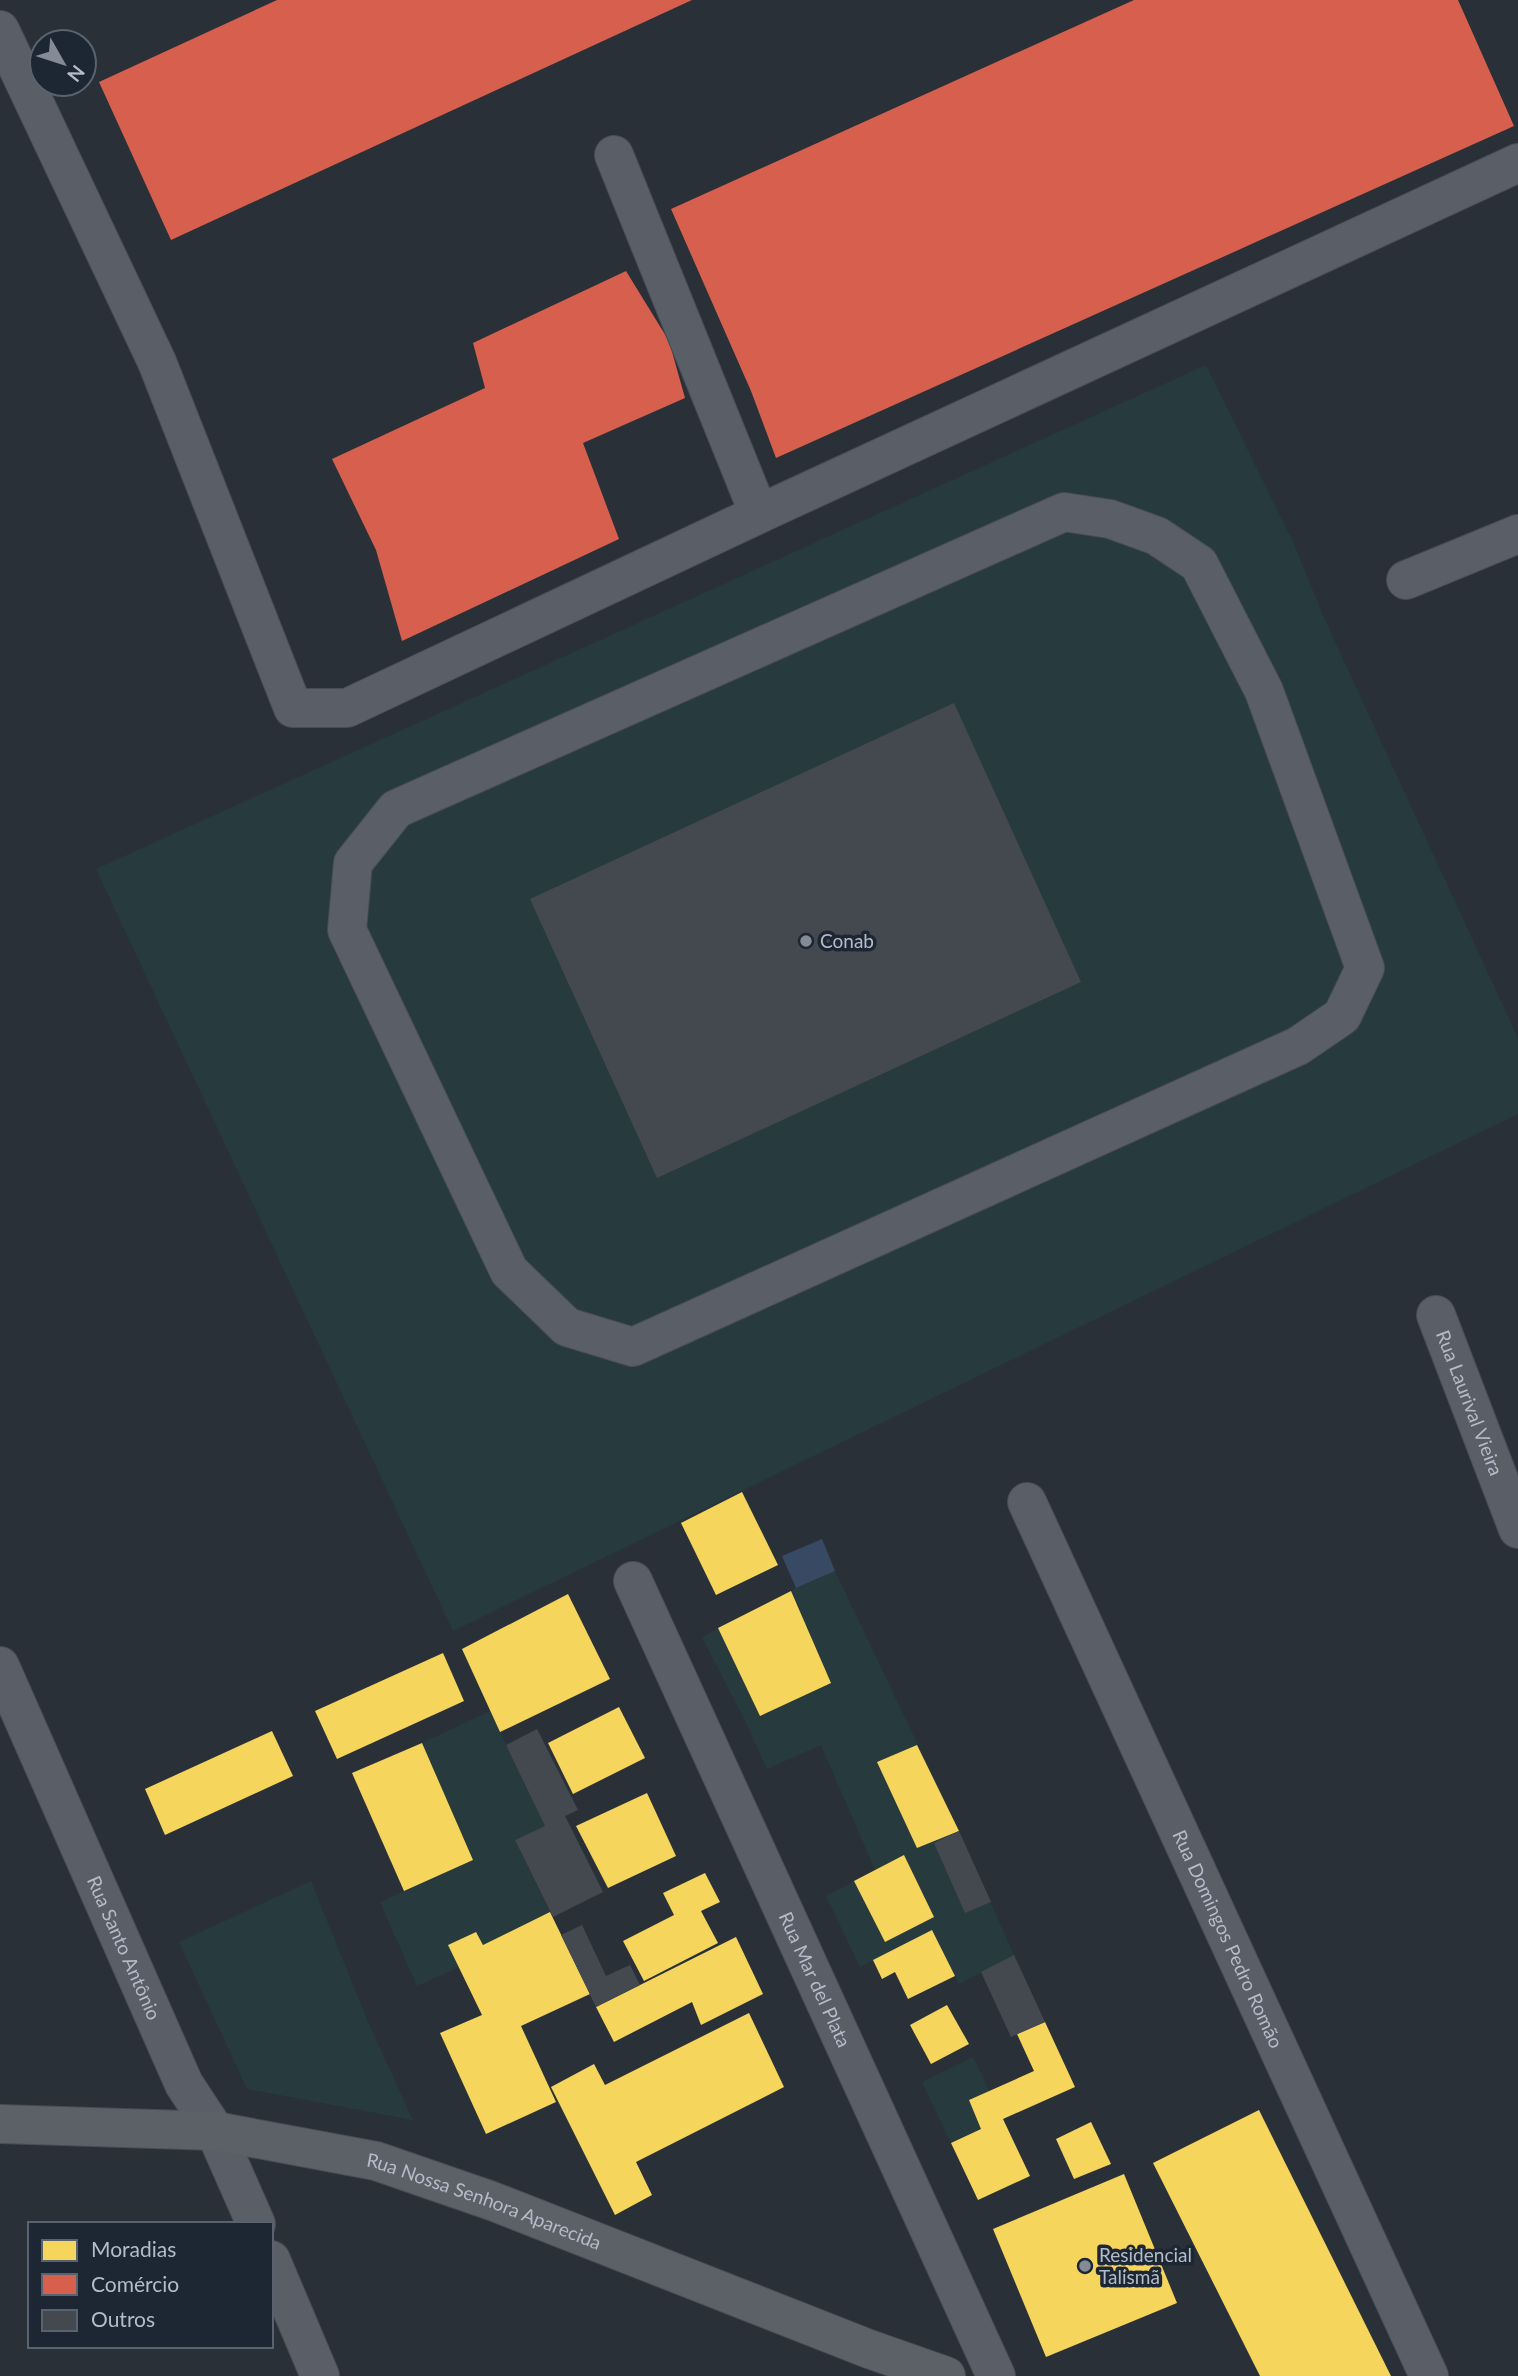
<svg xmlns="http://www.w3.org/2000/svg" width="1518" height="2376" font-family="Lato,sans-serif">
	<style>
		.green { fill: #273a3e }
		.water { fill: #384963 }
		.homes { fill: #f6d55c }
		.shops { fill: #d6604d }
		.building { fill: #444950 }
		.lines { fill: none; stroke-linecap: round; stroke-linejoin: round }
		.minor-casing { stroke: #484c53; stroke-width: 40 }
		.major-casing { stroke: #484c55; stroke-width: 40 }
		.minor { stroke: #5a5e66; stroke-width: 38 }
		.major { stroke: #5c6168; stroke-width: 38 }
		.poi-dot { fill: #848b96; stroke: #1d2633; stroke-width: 2.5 }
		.labels { text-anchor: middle; stroke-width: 7; stroke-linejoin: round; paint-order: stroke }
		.poi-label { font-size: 19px; fill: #b4bcc9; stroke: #1d2633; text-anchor: start }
		.street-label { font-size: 19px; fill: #b4bcc9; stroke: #1d2633 }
	</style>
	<rect width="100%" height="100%" fill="#2a3038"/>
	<g class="green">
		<path d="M1206 365 1294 544 1325 620 1518 1038V1114L453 1631 96 869Z"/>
		<path d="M835 1571 959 1831 1014 1955 959 1984 933 1931 860 1967 826 1896 875 1870 821 1745 767 1769 746 1723 702 1637 796 1588Z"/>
		<path d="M490 1711 545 1826 515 1840 550 1912 483 1945 487 1955 417 1986 380 1902 473 1860 422 1743Z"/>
		<path d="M311 1881 368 2022 413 2120 247 2089 179 1942Z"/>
		<path d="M973 2057 1003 2119 951 2143 922 2082Z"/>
	</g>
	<path class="water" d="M822 1539 835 1571 796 1588 782 1556Z"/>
	<g class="homes">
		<path d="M742 1492 778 1565 716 1595 681 1523Z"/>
		<path d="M791 1591 831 1683 760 1716 718 1628Z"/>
		<path d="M568 1594 610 1679 500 1732 462 1649Z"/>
		<path d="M443 1653 464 1701 337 1759 315 1711Z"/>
		<path d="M619 1707 645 1758 573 1794 548 1743Z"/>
		<path d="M272 1731 293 1776 165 1835 145 1789Z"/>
		<path d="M422 1743 473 1860 404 1891 352 1773Z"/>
		<path d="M917 1745 959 1831 917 1848 877 1762Z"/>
		<path d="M647 1793 676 1856 608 1888 576 1826Z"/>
		<path d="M904 1855 934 1917 885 1942 854 1881Z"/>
		<path d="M705 1873 720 1902 701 1911 718 1943 644 1981 623 1941 674 1915 663 1893Z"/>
		<path d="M550 1912 590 1994 521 2026 556 2102 486 2134 440 2033 482 2015 448 1945 476 1932 483 1945Z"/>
		<path d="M932 1930 955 1976 908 1999 895 1972 882 1979 873 1960Z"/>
		<path d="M736 1937 763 1994 701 2025 692 2002 614 2042 596 2007Z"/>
		<path d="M947 2005 969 2044 931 2064 910 2025Z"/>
		<path d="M749 2013 784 2087 636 2162 652 2195 615 2215 551 2087 594 2064 605 2085Z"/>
		<path d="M1045 2022 1075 2087 1003 2119 1030 2176 978 2200 951 2143 981 2129 969 2100 1034 2071 1017 2034Z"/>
		<path d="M1259 2110 1391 2376H1260L1153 2163Z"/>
		<path d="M1091 2122 1111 2164 1074 2179 1056 2139Z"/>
		<path d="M1124 2174 1177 2303 1046 2357 993 2229Z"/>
	</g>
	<g class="shops">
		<path d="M277 0H692L171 240 99 82Z"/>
		<path d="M1134 0H1458L1514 126 776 458 751 391 671 209Z"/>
		<path d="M626 271 669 341 685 398 583 443 619 539 402 641 376 550 332 459 485 388 473 343Z"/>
	</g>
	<g class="building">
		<path d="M954 703 1081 982 657 1178 530 899Z"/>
		<path d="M537 1729 578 1810 565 1816 603 1892 553 1917 515 1840 545 1826 506 1745Z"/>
		<path d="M959 1831 991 1902 965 1913 934 1843Z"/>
		<path d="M582 1925 606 1976 630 1965 640 1985 596 2007 561 1935Z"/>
		<path d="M1014 1955 1045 2022 1011 2037 981 1972Z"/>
	</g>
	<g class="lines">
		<g class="minor-casing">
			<g id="minor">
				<path d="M0 30 157 362 293 708H347L759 514 1518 163"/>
				<path d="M614 155 759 514"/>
				<path d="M1064 512 1110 519 1157 536 1199 564 1264 691 1365 968 1342 1016 1298 1046 633 1347 567 1327 509 1271 347 930 353 863 396 809Z"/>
				<path d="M1406 580 1518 534"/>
				<path id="s1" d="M1436 1315 1518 1529"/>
				<path id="s2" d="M1027 1502 1429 2376"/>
				<path id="s3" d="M633 1581 996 2376"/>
				<path id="s4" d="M0 1666 184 2084 215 2131 256 2224"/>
				<path d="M271 2260 320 2376"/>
			</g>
		</g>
		<g class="major-casing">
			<g id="major">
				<path id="s5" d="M0 2124 215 2131 376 2161 492 2201 869 2349 946 2376"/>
			</g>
		</g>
		<use href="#minor" class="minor"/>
		<use href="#major" class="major"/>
	</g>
	<g class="poi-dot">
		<circle cx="806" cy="941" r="7"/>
		<circle cx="1085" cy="2266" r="7"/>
	</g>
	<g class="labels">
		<g class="poi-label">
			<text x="820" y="948">Conab</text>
			<text x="1099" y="2262">Residencial<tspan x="1099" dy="22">Talismã</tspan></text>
		</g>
		<g class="street-label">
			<text dy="7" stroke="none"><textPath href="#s1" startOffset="94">Rua Laurival Vieira</textPath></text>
			<text dy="7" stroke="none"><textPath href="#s2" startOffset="481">Rua Domingos Pedro Romão</textPath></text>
			<text dy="7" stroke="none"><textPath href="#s4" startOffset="308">Rua Santo Antônio</textPath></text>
			<text dy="7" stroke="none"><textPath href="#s3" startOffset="438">Rua Mar del Plata</textPath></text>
			<text dy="7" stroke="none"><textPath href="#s5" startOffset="494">Rua Nossa Senhora Aparecida</textPath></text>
		</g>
	</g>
	<rect x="28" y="2222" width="245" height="126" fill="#1d2633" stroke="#59626f" stroke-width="2"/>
	<rect x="42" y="2240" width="35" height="21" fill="#f6d55c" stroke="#59626f" stroke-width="2"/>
	<text x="91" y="2257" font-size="21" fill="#b4bcc9">Moradias</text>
	<rect x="42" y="2274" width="35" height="21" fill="#d6604d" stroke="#59626f" stroke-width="2"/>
	<text x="91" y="2292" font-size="21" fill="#b4bcc9">Comércio</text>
	<rect x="42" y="2310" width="35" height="21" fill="#444950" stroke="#59626f" stroke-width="2"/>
	<text x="91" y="2327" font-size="21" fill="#b4bcc9">Outros</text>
	<g transform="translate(63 63) rotate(129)"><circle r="33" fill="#1d2633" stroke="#59626f" stroke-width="2"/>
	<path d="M0-5L12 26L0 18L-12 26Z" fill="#848b96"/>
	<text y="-10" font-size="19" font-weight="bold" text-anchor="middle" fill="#b4bcc9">N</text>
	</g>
</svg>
